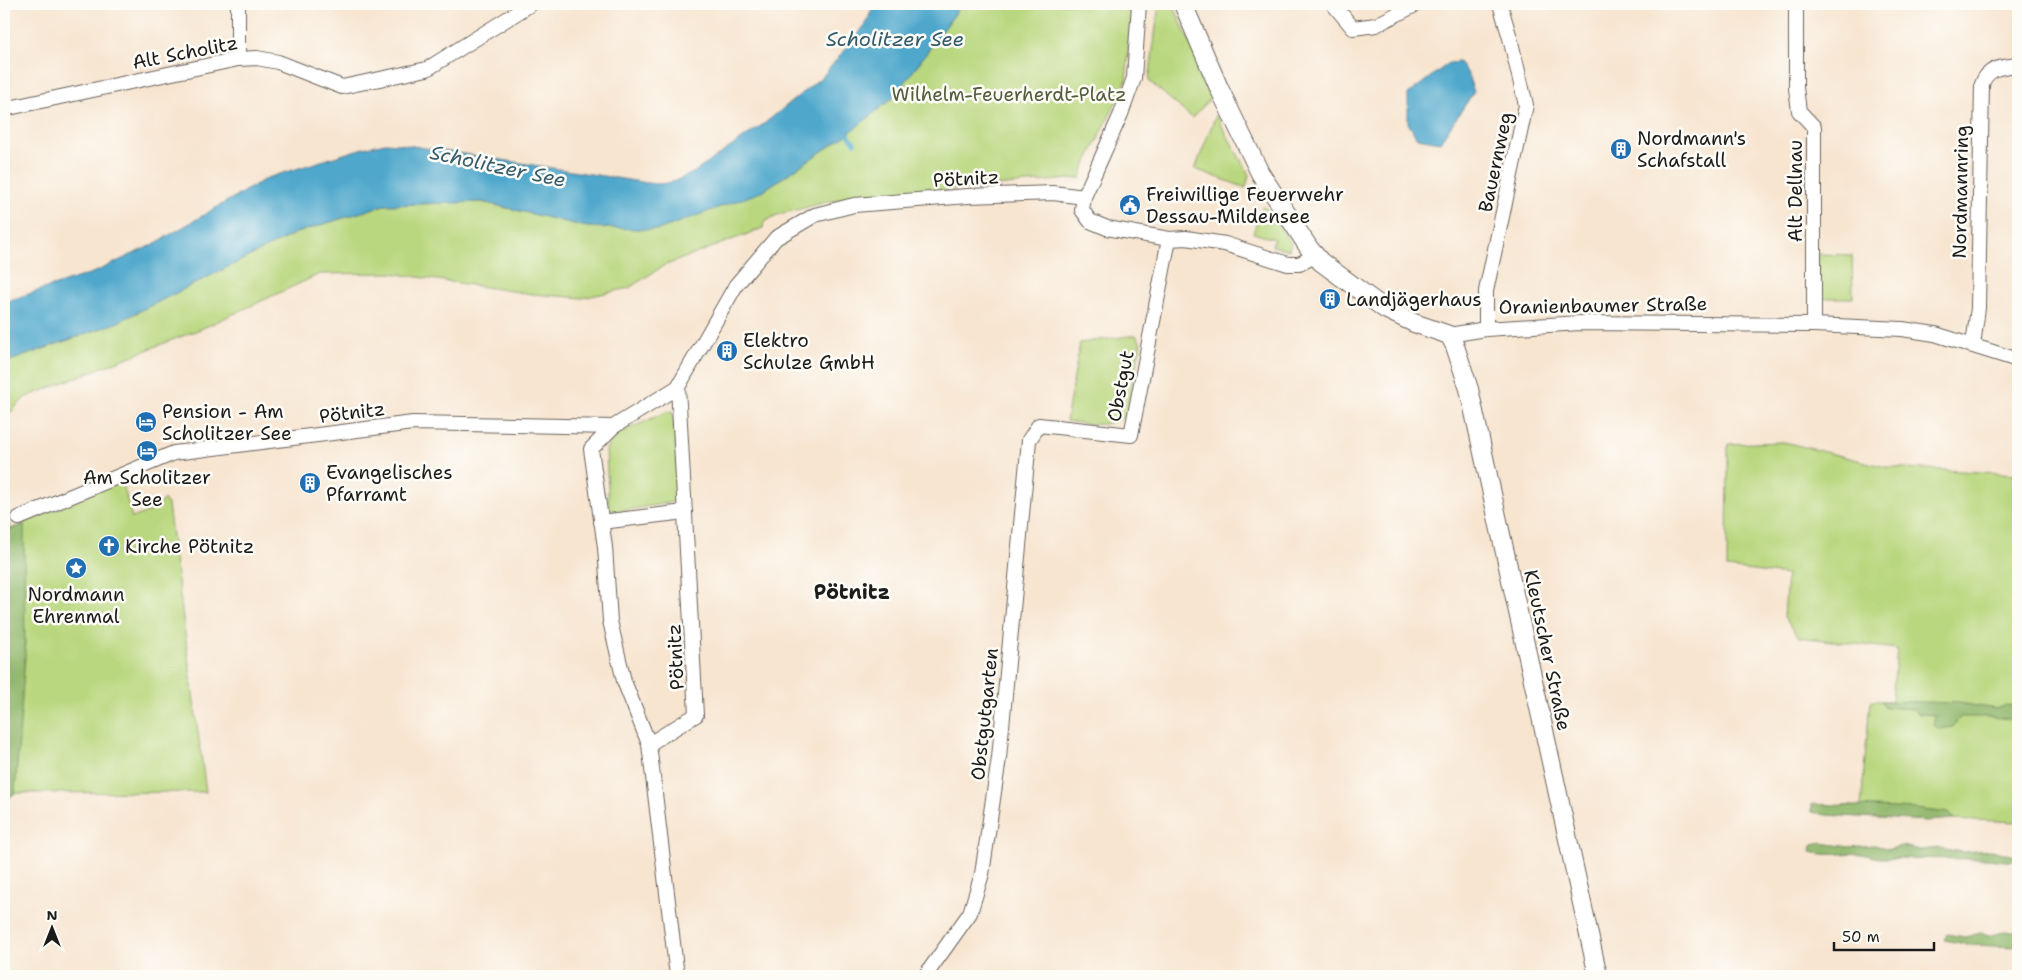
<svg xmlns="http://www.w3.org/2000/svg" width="2022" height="980" font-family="'Shantell Sans',sans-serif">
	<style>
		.green { fill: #b9d77e; stroke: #6a7a4d }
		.forest { fill: #92b86d; stroke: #576a44 }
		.water { fill: #4fa8cc; stroke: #366274 }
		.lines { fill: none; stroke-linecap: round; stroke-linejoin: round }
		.stream { stroke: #4fa8cc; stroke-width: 4 }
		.minor-casing { stroke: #69625b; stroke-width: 16 }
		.tertiary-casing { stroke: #69625b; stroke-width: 20 }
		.minor { stroke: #fff; stroke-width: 14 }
		.tertiary { stroke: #fff; stroke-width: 18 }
		.labels { text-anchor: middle; stroke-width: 5; stroke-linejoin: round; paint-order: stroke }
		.street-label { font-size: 19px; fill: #1c1c1c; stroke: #fdfcf7 }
		.park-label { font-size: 19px; fill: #535d3e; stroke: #fdfcf7 }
		.poi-label { font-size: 19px; fill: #1c1c1c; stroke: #fdfcf7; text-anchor: start }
		.water-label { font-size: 20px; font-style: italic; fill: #335b6b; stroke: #fdfcf7 }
		.neighbourhood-label { font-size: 20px; font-weight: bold; fill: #1c1c1c; stroke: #fdfcf7 }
	</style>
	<rect width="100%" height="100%" fill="#fdfcf7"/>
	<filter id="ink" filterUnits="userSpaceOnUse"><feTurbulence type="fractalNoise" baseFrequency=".02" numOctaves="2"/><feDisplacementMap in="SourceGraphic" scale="10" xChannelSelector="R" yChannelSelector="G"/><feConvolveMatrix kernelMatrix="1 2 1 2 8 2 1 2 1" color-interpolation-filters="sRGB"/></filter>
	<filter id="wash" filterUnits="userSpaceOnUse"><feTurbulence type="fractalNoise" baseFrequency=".0096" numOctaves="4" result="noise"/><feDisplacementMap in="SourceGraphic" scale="20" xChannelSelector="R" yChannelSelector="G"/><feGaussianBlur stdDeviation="1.12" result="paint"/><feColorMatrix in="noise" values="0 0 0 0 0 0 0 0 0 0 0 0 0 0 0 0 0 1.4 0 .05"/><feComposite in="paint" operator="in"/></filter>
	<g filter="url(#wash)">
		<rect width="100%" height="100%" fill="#f7e5d0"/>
		<g class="green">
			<path d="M962 4H1132L1126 82 1083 170 1081 178 831 201 777 215 764 222 763 228 663 266 629 288 582 298 532 294 391 273 320 274 203 328 26 397 4 419V363L116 323 296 233 384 205 482 202 587 227 761 192 848 134 895 96Z"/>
			<path d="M1159 4H1173L1213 96 1192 118 1149 81Z"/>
			<path d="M1216 115 1249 175 1246 188 1195 169Z"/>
			<path d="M1263 205 1291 243 1289 250 1272 246 1274 239 1253 233Z"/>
			<path d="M1818 254 1852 255 1853 298H1818Z"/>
			<path d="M1136 335 1141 343 1126 415C1107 429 1087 424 1066 421L1080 343Z"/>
			<path d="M668 411 673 413 679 494 674 502 609 513 606 450 613 436Z"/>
			<path d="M1784 442 1886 467 2018 474V822L1954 819 1949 813 1861 807 1870 701H1892L1897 649 1799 637 1784 617 1787 575 1727 568 1728 444Z"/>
			<path d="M122 480 132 518 154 510 164 499 168 505 206 792 15 793 4 801V511L11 529Z"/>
		</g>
		<g class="forest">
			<path d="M24 524 25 657 15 793 4 801V532Z"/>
			<path d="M1881 701 1959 703 1996 709 2008 705 2018 708V720L1991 717H1959L1953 727 1940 729 1933 725 1935 715 1919 714 1913 709 1885 707Z"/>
			<path d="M1812 804 1916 809 1949 813 1954 819 1927 821 1826 815 1812 812Z"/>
			<path d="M1823 843 1849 847 1874 845 1890 849 1902 846 1920 850 1939 848 1963 852 1992 850 2015 856 2017 860C2005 863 1996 859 1983 859 1949 859 1914 858 1880 858 1873 857 1867 855 1861 854 1844 852 1828 857 1811 852L1812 845Z"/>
			<path d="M2006 931 2018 933V947L1971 945 1944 940 1947 934 1965 937 1981 933 1988 936Z"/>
		</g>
		<g class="water">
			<path d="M874 4H962L895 96 848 134 761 192 658 230 587 227 482 202 384 205 296 233 116 323 4 363V302L95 272 154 244 267 178 363 148 385 143 400 144 654 184 670 183 693 173 765 123 823 76 866 24Z"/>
			<path d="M1459 62 1467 72 1474 92 1440 142 1417 138 1408 123V94L1449 63Z"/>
		</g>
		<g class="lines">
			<path class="stream" d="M848 134 855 143"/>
		</g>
	</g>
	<g filter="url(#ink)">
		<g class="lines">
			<g class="minor-casing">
				<g id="minor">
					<path d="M1139 4 1134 78 1121 114 1084 197 1082 210 1090 221 1107 228 1169 239 1186 238 1225 244 1288 264H1299L1315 256"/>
					<path d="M1333 4 1353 28 1376 25 1417 4"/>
					<path d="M1796 4V88L1799 111 1814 127V325"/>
					<path d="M238 59V4"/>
					<path d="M4 109 238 59 257 58 278 62 342 87 427 69 531 4"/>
					<path d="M1486 329V291L1526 105 1510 38 1500 4"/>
					<path d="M1449 335 1486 329 1580 323 1814 325 1902 329 1935 334 2018 360"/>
					<path d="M1973 345 1978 308 1982 84C1988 67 2002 67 2018 65"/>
					<path d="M19 518 174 453 413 423 613 427"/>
					<path d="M601 522 685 512"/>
					<path d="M649 744 696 715 678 387"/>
					<path d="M677 976 649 744 624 681 610 621 605 547 591 449 613 427 678 387 736 285 776 238 815 215 854 205 968 196 1053 193 1084 197"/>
					<path d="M925 976 970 913 982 874 999 758 1029 440 1039 425 1131 435 1169 239"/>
				</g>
			</g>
			<g class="tertiary-casing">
				<path id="tertiary" d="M1183 4 1219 88 1260 173 1309 248 1321 262 1385 309 1414 323 1449 335 1455 346 1469 389 1598 976"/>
			</g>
			<use href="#minor" class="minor"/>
			<use href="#tertiary" class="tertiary"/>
		</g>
	</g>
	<defs>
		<g id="building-disc" transform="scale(1.125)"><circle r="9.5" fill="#1f6fb2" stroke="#fdfcf7"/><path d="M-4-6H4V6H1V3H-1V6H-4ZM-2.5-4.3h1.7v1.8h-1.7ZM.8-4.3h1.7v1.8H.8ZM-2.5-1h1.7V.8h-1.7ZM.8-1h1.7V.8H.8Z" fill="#fff"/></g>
		<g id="civic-disc" transform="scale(1.125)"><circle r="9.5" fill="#1f6fb2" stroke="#fdfcf7"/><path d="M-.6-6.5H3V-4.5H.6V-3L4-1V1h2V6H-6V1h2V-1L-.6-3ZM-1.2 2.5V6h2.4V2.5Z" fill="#fff"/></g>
		<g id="hotel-disc" transform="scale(1.125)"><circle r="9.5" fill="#1f6fb2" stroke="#fdfcf7"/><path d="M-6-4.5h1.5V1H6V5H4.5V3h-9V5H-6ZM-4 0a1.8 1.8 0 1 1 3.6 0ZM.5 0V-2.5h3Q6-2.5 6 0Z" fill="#fff"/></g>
		<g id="church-disc" transform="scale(1.125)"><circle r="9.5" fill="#1f6fb2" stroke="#fdfcf7"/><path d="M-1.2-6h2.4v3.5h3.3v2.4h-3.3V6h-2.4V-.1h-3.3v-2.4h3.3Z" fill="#fff"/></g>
		<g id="sight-disc" transform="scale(1.125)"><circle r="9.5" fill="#1f6fb2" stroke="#fdfcf7"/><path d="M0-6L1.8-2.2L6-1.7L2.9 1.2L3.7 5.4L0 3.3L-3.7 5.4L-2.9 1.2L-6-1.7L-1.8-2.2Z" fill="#fff"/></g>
	</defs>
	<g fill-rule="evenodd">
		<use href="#building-disc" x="1621" y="149"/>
		<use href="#civic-disc" x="1130" y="205"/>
		<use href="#building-disc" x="1330" y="299"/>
		<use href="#building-disc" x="727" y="351"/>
		<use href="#hotel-disc" x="146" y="422"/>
		<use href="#hotel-disc" x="147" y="451"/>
		<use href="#building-disc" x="310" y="483"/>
		<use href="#church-disc" x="109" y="546"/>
		<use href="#sight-disc" x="76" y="568"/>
	</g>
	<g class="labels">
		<g class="street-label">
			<text transform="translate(185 52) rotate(-11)" y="7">Alt Scholitz</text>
			<text transform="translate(1495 162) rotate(-78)" y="7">Bauernweg</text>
			<text transform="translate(966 178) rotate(-3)" y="7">Pötnitz</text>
			<text transform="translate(1795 191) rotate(-90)" y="7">Alt Dellnau</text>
			<text transform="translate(1960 192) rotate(-89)" y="7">Nordmannring</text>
			<text transform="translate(1603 305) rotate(-1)" y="7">Oranienbaumer Straße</text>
			<text transform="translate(1120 386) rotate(-79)" y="7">Obstgut</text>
			<text transform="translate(352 412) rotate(-7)" y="7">Pötnitz</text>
			<text transform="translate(1548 650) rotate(78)" y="7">Kleutscher Straße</text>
			<text transform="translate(675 657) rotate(-93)" y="7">Pötnitz</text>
			<text transform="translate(984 714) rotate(-84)" y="7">Obstgutgarten</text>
		</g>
		<g class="park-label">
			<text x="1009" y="101">Wilhelm-Feuerherdt-Platz</text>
		</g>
		<g class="poi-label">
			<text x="1637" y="145">Nordmann's<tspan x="1637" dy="22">Schafstall</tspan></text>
			<text x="1146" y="201">Freiwillige Feuerwehr<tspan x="1146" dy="22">Dessau-Mildensee</tspan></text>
			<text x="1346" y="306">Landjägerhaus</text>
			<text x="743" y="347">Elektro<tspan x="743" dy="22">Schulze GmbH</tspan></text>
			<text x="162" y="418">Pension - Am<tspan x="162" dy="22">Scholitzer See</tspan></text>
			<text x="326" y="479">Evangelisches<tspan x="326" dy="22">Pfarramt</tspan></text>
			<text x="147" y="484" text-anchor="middle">Am Scholitzer<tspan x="147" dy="22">See</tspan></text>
			<text x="125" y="553">Kirche Pötnitz</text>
			<text x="76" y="601" text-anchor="middle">Nordmann<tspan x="76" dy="22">Ehrenmal</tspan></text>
		</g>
		<g class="water-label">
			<text x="895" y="46">Scholitzer See</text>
			<text transform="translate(498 166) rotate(12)" y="7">Scholitzer See</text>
		</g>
		<g class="neighbourhood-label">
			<text x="852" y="599">Pötnitz</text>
		</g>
	</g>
	<rect width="2022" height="980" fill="none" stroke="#fdfcf7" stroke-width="20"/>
	<g transform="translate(52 928)" stroke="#fdfcf7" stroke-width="4" paint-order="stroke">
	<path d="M0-4L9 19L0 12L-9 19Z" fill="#1c1c1c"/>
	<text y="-8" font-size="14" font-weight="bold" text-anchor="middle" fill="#1c1c1c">N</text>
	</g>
	<path d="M1834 942v8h100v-8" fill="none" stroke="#1c1c1c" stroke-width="2.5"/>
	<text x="1842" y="942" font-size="15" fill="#1c1c1c" stroke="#fdfcf7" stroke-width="4" paint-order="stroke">50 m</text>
</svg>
